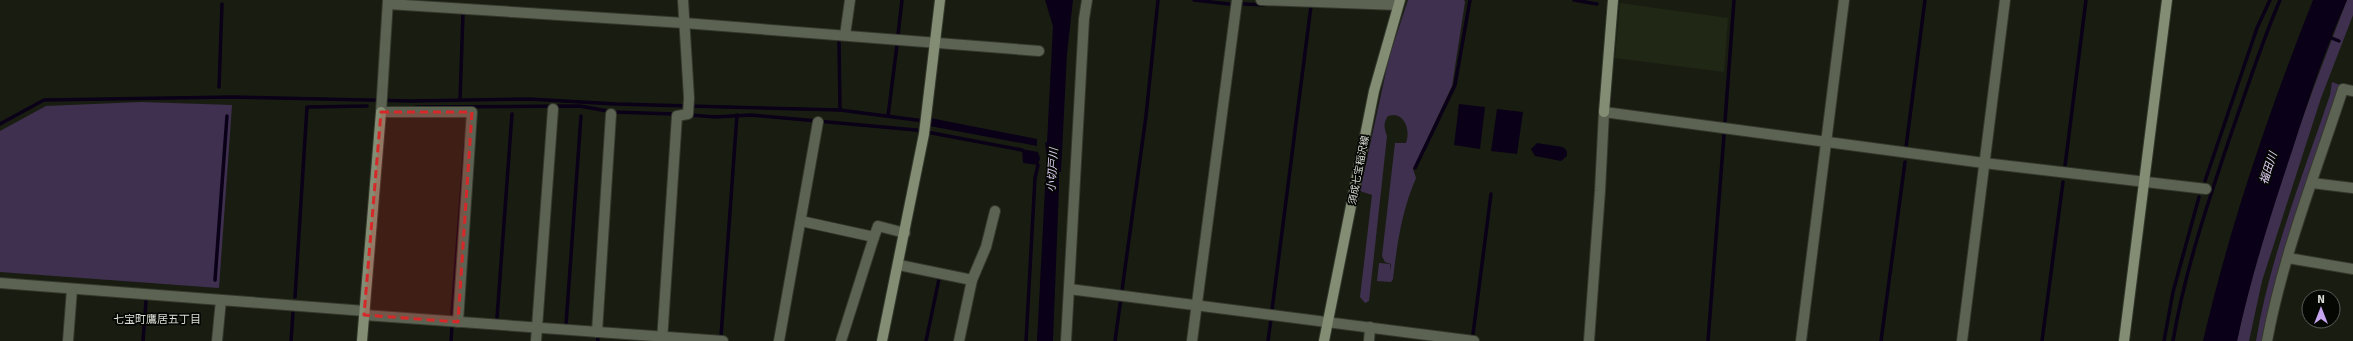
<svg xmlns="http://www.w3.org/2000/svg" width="2353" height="341" font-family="Signika,'Noto Sans JP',sans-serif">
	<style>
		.built { fill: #212715 }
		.green { fill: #3f3050 }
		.water { fill: #0a0017 }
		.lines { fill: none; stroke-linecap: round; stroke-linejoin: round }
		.stream { stroke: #0a0017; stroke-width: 3.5 }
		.street-casing { stroke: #34382d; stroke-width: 12 }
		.secondary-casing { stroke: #34382d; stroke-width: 12 }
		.street { stroke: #5d6353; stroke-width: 10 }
		.secondary { stroke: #838d73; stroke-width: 10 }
		.marked { fill: #d62828; fill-opacity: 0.2; stroke: #d62828; stroke-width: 3; stroke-dasharray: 8 5; stroke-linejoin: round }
		.labels { text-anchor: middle; stroke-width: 3.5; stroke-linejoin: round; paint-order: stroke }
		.street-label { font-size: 10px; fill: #daded6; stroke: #050703 }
		.water-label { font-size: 11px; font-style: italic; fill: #e1d1f6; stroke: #050703 }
		.neighbourhood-label { font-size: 11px; fill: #daded6; stroke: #050703 }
	</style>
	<rect width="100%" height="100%" fill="#191d11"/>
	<path class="built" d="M1620 3 1728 18 1724 72 1615 58Z"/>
	<g class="green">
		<path d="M1408 0H1464L1465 2 1452 86 1413 169 1416 178C1402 210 1397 244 1393 279L1391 282 1377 281 1379 263 1390 264 1391 271V264L1385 262 1382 256 1395 143H1406C1411 130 1404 110 1388 116 1383 123 1384 128 1387 136L1369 301 1365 303 1360 297 1372 195 1360 191 1389 58Z"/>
		<path d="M2347 0H2353V15L2321 98 2262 281 2249 341H2237C2262 224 2304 111 2347 0Z"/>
		<path d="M2332 82 2340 85C2311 169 2278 253 2262 341H2256C2270 257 2303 175 2330 95Z"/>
		<path d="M141 102 232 105 219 288 0 272V131L46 106Z"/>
	</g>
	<g class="water">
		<path d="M1045 0H1073L1067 54 1061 172H1059V188L1053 341H1037L1045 188 1048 163 1045 143 1047 142 1053 26Z"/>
		<path d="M2313 0H2347C2325 49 2308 101 2292 151 2271 214 2251 276 2237 341H2203C2230 225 2269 111 2313 0Z"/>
		<path d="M1459 104 1485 107 1480 149 1454 145Z"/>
		<path d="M1497 109 1523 112 1517 154 1491 151Z"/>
		<path d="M920 116 1037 139V146L919 124Z"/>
		<path d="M1537 143 1563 147 1567 151V156L1561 161 1535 156 1531 149Z"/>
		<path d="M1022 149 1038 152 1040 158 1038 165 1023 163Z"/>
	</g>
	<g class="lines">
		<g class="stream">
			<path d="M1194 0 1229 4"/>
			<path d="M1574 0 1597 4"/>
			<path d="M1244 4 1264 5"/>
			<path d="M898 35 902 0"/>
			<path d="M2329 37 2339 41"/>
			<path d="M839 41 840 110"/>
			<path d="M219 87 222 4"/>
			<path d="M460 100 463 14"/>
			<path d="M416 107 580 106 613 112 674 114"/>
			<path d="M691 115 715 117 751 115 916 130 1022 150"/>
			<path d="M888 116 897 45"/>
			<path d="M1725 122 1734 0"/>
			<path d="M0 124 44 100 232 97 412 101 529 99 616 104 840 110 924 121"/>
			<path d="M1906 147 1925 0"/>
			<path d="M2065 166 2086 0"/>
			<path d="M1415 168 1455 85 1470 0"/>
			<path d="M2205 181 2257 28 2270 0"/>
			<path d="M215 280 227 116"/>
			<path d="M295 297 307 107 367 106"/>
			<path d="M1272 310 1311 6H1309"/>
			<path d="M452 314 465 146"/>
			<path d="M497 318 512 114"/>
			<path d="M566 325 581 116"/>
			<path d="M1473 334 1491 194"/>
			<path d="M597 335 598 341"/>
			<path d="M721 336 737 115"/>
			<path d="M143 341 146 301"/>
			<path d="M291 341 293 313"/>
			<path d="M451 341 452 325"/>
			<path d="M926 341 939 279"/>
			<path d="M1026 341 1035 178 1038 165"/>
			<path d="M1115 341 1146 116 1158 0"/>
			<path d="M1268 341 1271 319"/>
			<path d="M1708 341 1724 135"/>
			<path d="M1881 341 1905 162"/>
			<path d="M2042 341 2063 182"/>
			<path d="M2164 341 2173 292 2199 197"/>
			<path d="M2173 341C2185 270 2208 202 2231 134 2247 89 2261 44 2280 0"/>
		</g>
		<g class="street-casing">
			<g id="street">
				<path d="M388 0 381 112H472L458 322"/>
				<path d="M1261 0 1398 5"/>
				<path d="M388 4 684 23 1039 51"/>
				<path d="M845 35 850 0"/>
				<path d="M2312 183 2353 188"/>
				<path d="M801 221 874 237 878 226 905 233"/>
				<path d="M2288 258 2353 269"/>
				<path d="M899 265 972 280"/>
				<path d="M0 283 365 311"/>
				<path d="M1069 289 1474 341"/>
				<path d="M364 315 723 341"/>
				<path d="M597 332 611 114"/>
				<path d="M68 341 72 289"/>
				<path d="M217 341 221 300"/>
				<path d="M536 341 553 109"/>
				<path d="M662 341 677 116 688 114 689 98 683 0"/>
				<path d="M779 341 818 122"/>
				<path d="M841 341 874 237"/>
				<path d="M959 341 972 280 986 247 995 211"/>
				<path d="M1066 341 1084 19 1087 0"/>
				<path d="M1192 341 1237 0"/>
				<path d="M1369 341 1370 327"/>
				<path d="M1589 341 1600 191 1604 112 1984 163 2206 189"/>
				<path d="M1801 341 1844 0"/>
				<path d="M1962 341 2005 0"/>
				<path d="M2267 341C2283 255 2316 172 2343 89L2353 91"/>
			</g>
		</g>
		<g class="secondary-casing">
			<g id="secondary">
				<path d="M1604 112 1613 0"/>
				<path d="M362 341 381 112"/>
				<path d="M882 341 924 134 940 0"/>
				<path d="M1324 341 1374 91 1400 0"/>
				<path d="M2124 341 2167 0"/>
			</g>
		</g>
		<use href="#street" class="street"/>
		<use href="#secondary" class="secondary"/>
	</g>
	<path class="marked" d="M381 112H472L458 322 364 315Z"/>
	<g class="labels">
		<g class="street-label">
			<text transform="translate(1358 170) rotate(-79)" y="4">須成七宝稲沢線</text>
		</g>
		<g class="water-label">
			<text transform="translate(2268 168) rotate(-72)" y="4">福田川</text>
			<text transform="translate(1052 170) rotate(-86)" y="4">小切戸川</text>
		</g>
		<g class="neighbourhood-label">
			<text x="157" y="323">七宝町鷹居五丁目</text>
		</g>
	</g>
	<g transform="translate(2321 309)"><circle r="19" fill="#050703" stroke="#5a5d57"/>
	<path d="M0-3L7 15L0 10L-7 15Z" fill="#c7a6f0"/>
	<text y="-6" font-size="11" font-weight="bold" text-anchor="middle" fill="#daded6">N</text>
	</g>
</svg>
